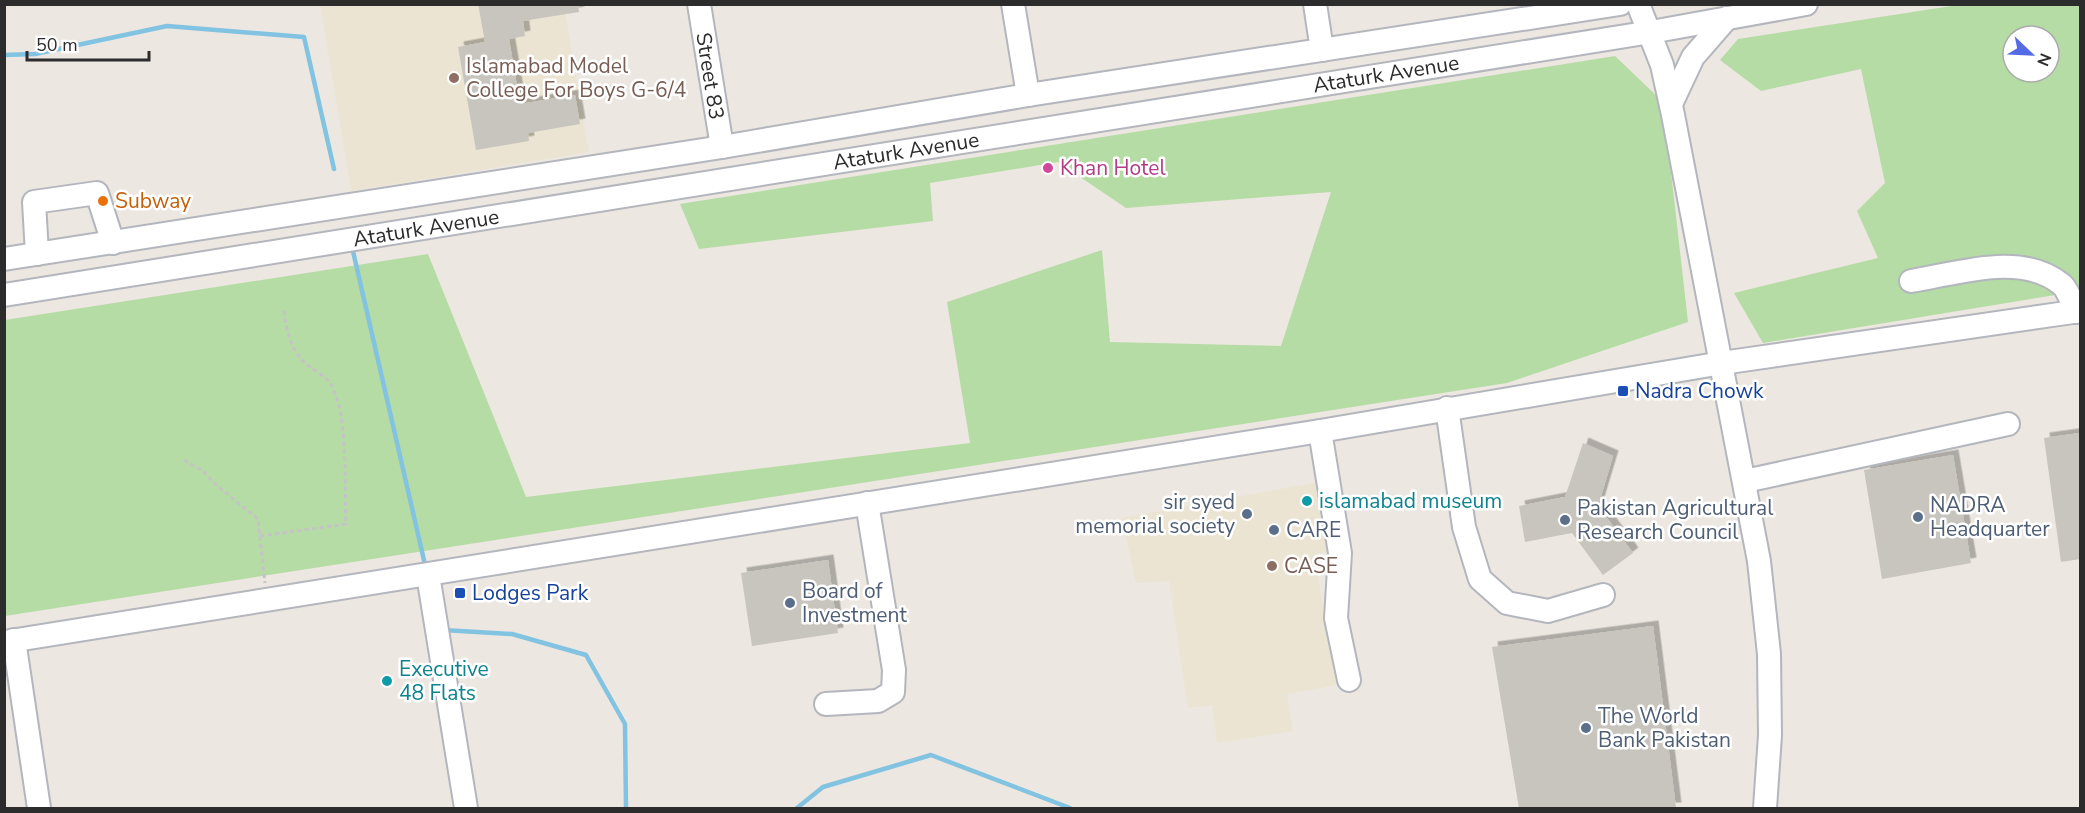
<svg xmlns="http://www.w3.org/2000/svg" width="2085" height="813" font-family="'Nunito Sans',sans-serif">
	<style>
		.education { fill: #ebe4d2 }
		.green { fill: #b5dca4; fill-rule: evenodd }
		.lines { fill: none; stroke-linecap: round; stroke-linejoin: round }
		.stream { stroke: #81c3e1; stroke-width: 4.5 }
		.building { fill: #c8c5be; filter: url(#shadow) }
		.minor-casing { stroke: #b4b6be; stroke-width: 26 }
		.path { stroke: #c4c4c4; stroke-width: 3; stroke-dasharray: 4.5 3; stroke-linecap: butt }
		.minor { stroke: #fff; stroke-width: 22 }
		.education-dot { fill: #8d6e63; stroke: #fff; stroke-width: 2 }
		.hotel-dot { fill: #d1479c; stroke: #fff; stroke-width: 2 }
		.food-dot { fill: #e8710a; stroke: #fff; stroke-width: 2 }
		.transit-dot { fill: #1a4fb4; stroke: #fff; stroke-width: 2 }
		.culture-dot { fill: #0f9aa8; stroke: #fff; stroke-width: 2 }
		.service-dot { fill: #5c6f8a; stroke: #fff; stroke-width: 2 }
		.labels { text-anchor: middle; stroke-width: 5; stroke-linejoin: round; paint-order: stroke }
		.education-label { font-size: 21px; fill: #785e54; stroke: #fff; text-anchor: start }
		.street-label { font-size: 21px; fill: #2c2c2c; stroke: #fff }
		.hotel-label { font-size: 21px; fill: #b23c85; stroke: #fff; text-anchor: start }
		.food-label { font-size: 21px; fill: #c56008; stroke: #fff; text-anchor: start }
		.transit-label { font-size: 21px; fill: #164399; stroke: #fff; text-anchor: start }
		.culture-label { font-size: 21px; fill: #0d838f; stroke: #fff; text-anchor: start }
		.service-label { font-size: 21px; fill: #4e5e75; stroke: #fff; text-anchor: start }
	</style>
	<defs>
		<filter id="shadow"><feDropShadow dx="5.5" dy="-5.5" stdDeviation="0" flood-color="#0004"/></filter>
	</defs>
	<rect width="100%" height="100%" fill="#ece7e0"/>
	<g class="education">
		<path d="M320 5H564L589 152 351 191Z"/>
		<path d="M1319 482 1332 551 1314 554 1336 685 1287 694 1293 731 1217 743 1212 705 1188 708 1169 581 1136 583 1122 518Z"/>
	</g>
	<g class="green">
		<path d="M1958 5H2080V291L1763 343 1734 293 1878 258 1857 211 1885 183 1861 69 1761 91 1720 60 1738 39ZM2013 36H2049V72H2013Z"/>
		<path d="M1615 56 1663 102 1688 322 1507 383 5 616V320L428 254 526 497 970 443 947 302 1102 250 1110 342 1281 346 1331 192 1126 208 1058 162 930 183 933 221 699 249 680 204Z"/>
	</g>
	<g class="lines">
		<g class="stream">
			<path d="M4 55 35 54 167 26 304 37 334 169"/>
			<path d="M352 247 426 569"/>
			<path d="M443 630 512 634 586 655 625 724 626 808"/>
			<path d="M797 808 823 787 931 755 1070 808"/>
		</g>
	</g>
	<g class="building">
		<path d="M478 4H578L579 12 523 21 525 36 509 39 520 104 575 95 580 124 528 133 529 141 476 150 458 47 485 42Z"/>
		<path d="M2080 433V559L2061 562 2044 438Z"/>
		<path d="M1583 443 1613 456 1598 506 1633 553 1603 575 1572 533 1525 542 1519 506 1565 497Z"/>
		<path d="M1953 455 1971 563 1882 579 1864 470Z"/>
		<path d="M828 560 838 633 752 646 741 573Z"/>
		<path d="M1653 626 1676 808H1519L1492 647Z"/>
	</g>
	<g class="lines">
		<g class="minor-casing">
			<g id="minor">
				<path d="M699 4 722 147"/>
				<path d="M1013 4 1028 95"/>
				<path d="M1315 4 1322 50"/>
				<path d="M1638 4 1662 65 1673 115 1759 561 1769 654 1770 735 1765 808"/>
				<path d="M1671 104 1693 57 1727 18"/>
				<path d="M37 254 34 202 97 193 113 243"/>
				<path d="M4 259 722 147 1028 95 1620 4"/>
				<path d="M1911 281C1957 274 2020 251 2061 284 2068 289 2072 304 2077 312"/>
				<path d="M4 295 1651 32 1806 4"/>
				<path d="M1447 408 1464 527 1480 579 1507 603 1548 611 1603 595"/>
				<path d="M1320 431 1340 553 1336 618 1349 680"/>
				<path d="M1745 481 2008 424"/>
				<path d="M428 575 466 808"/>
				<path d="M14 640 39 808"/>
				<path d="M4 642 1320 431 1722 363 2080 311"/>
				<path d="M826 704 878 701 893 692 894 670 867 503"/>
			</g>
		</g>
		<g class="path">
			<path d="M184 460 203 471 215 484 258 519 265 583"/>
			<path d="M260 536 346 524C344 489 349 414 331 385 327 377 317 372 310 367 291 352 286 332 284 309"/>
		</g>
		<use href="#minor" class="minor"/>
	</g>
	<g class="education-dot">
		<circle cx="454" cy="78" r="6"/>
		<circle cx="1272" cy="566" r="6"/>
	</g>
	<circle class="hotel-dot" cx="1048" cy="168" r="6"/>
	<circle class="food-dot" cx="103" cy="201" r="6"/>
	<g class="transit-dot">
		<rect x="1617" y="385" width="12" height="12" rx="3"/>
		<rect x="454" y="587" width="12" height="12" rx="3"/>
	</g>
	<g class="culture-dot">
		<circle cx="1307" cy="501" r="6"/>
		<circle cx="387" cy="681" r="6"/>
	</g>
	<g class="service-dot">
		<circle cx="1247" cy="514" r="6"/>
		<circle cx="1918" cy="517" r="6"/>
		<circle cx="1565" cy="520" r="6"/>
		<circle cx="1274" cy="530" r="6"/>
		<circle cx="790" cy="603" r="6"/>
		<circle cx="1586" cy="728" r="6"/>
	</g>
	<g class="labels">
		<g class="education-label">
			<text x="466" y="73">Islamabad Model<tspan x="466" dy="24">College For Boys G-6/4</tspan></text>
			<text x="1284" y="573">CASE</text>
		</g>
		<g class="street-label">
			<text transform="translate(1386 74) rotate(-9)" y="7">Ataturk Avenue</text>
			<text transform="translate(710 76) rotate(81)" y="7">Street 83</text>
			<text transform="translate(906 151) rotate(-9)" y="7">Ataturk Avenue</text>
			<text transform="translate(426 228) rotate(-9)" y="7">Ataturk Avenue</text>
		</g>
		<g class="hotel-label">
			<text x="1060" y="175">Khan Hotel</text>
		</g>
		<g class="food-label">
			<text x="115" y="208">Subway</text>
		</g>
		<g class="transit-label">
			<text x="1635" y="398">Nadra Chowk</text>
			<text x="472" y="600">Lodges Park</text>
		</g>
		<g class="culture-label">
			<text x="1319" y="508">islamabad museum</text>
			<text x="399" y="676">Executive<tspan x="399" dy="24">48 Flats</tspan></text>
		</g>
		<g class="service-label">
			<text x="1235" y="509" text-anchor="end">sir syed<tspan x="1235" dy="24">memorial society</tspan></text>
			<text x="1930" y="512">NADRA<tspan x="1930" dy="24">Headquarter</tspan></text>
			<text x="1577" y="515">Pakistan Agricultural<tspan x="1577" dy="24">Research Council</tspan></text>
			<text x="1286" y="537">CARE</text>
			<text x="802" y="598">Board of<tspan x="802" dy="24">Investment</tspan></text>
			<text x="1598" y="723">The World<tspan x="1598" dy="24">Bank Pakistan</tspan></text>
		</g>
	</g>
	<rect width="2085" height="813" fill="none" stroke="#2c2c2c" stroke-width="12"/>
	<g transform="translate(2031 54) rotate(113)"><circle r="28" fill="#ffffff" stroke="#ababab" stroke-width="1.5"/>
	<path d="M0-4.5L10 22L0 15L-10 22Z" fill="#556ae5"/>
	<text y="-9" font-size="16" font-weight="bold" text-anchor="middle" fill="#2c2c2c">N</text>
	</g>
	<path d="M27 51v9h122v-9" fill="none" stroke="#2c2c2c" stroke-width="3"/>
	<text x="36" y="51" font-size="18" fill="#2c2c2c" stroke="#ffffff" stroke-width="4.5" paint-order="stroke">50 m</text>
</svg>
